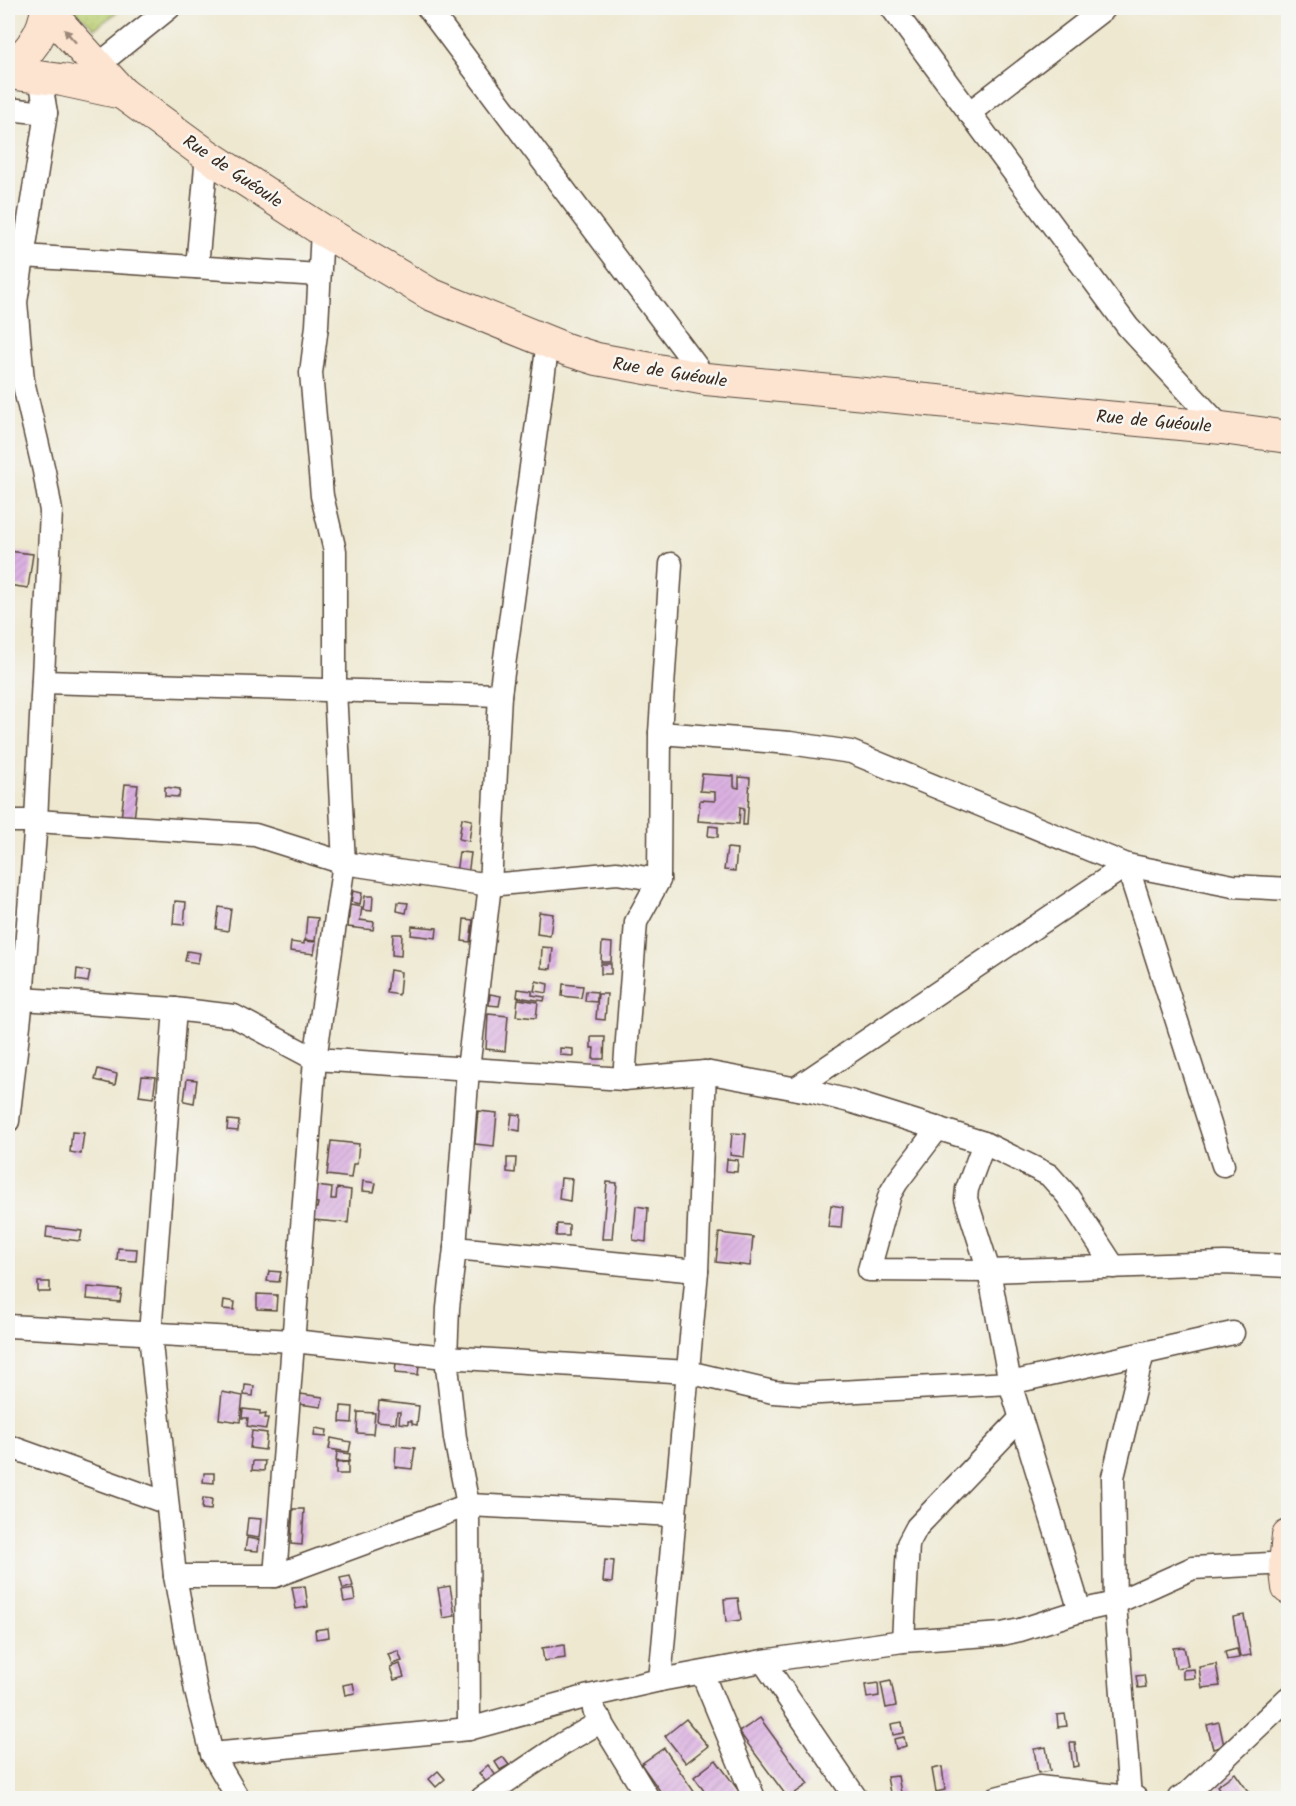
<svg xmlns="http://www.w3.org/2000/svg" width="1296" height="1806" font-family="Kalam,sans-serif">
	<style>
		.park { fill: url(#park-dots); stroke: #7b7c48; stroke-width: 1.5 }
		.building { fill: url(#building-hatch) }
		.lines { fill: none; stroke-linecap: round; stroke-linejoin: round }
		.street-casing { stroke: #564639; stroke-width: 25 }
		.secondary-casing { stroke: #564639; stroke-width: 34 }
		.street { stroke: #fff; stroke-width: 22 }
		.secondary { stroke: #fde4d1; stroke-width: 32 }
		.oneway { fill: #9c8778 }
		.labels { text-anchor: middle; stroke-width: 5; stroke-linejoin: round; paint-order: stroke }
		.street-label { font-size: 18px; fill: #3b2a1e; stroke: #f6f6f2 }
	</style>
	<defs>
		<pattern id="park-dots" width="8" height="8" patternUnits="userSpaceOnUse" patternTransform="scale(1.5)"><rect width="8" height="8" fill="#bbcf73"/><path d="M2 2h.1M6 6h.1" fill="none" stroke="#a2b263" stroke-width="1.8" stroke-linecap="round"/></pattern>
		<pattern id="building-hatch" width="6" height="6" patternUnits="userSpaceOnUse" patternTransform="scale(1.5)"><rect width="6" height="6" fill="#dbb1e2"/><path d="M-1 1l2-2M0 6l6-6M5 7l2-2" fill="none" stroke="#bd98c1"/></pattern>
	</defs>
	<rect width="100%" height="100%" fill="#f6f6f2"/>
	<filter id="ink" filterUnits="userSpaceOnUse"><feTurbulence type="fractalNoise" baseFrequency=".0167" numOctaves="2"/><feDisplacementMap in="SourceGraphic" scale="12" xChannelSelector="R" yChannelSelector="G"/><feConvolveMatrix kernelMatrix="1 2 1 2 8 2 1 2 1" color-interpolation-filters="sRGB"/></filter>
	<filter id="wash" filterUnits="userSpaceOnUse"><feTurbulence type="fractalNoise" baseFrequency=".008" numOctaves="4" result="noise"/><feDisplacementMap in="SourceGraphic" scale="24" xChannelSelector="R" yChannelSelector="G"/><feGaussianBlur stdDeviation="1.35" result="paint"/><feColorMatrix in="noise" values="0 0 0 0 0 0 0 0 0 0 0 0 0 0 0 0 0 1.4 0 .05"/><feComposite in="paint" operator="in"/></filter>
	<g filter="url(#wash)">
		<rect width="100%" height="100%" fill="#eee8d0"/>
		<path class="park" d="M72 8H123L95 28Z"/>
		<g id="blocks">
			<g class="building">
				<path d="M8 551 33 554 28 588 8 585Z"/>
				<path d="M702 774 734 776V787L739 788V777L750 778 747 825H743L744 808 740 807 739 824 698 821 700 800 715 801V792L700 791Z"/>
				<path d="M125 784 138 785 134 820 121 819Z"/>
				<path d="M165 787 180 789 179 797 165 796Z"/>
				<path d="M462 818 472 820 469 841 459 839Z"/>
				<path d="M709 826 718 827V837L708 836Z"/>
				<path d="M727 848 737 849 735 871 724 870Z"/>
				<path d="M459 852 471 853 468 875 456 873Z"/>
				<path d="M353 891 362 893 360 904 351 902Z"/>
				<path d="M365 896H373L372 911 363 910Z"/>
				<path d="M175 901 186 902 184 925 173 924Z"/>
				<path d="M398 902 408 903 406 913 397 911Z"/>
				<path d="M350 905 362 907 360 920 374 922 373 930 348 927Z"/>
				<path d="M219 907 231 909 228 931 216 929Z"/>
				<path d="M539 912 553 914 550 936 537 934Z"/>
				<path d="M307 917 318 918 315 941 305 940Z"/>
				<path d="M464 919 473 920 470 942 462 941Z"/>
				<path d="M412 926 437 928 436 938 411 935Z"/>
				<path d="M393 934H402L401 956 392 955Z"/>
				<path d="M304 941 316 942 314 954 290 951 291 942 304 944Z"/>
				<path d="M602 942 612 943 611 962H601Z"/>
				<path d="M542 947 553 948 551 969 541 968Z"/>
				<path d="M187 951 200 953 198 963 185 961Z"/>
				<rect x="601" y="964" width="10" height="10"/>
				<path d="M77 969 90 971 88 982 76 980Z"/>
				<path d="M390 970 401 972 399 995 387 993Z"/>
				<path d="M536 981 548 984 547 993 534 991Z"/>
				<path d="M563 984 583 986 581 998 562 996Z"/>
				<path d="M518 989 532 991V995L545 997 544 1001 517 997Z"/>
				<path d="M586 991 597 992V1002L585 1001Z"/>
				<path d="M490 994 501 996 499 1006 489 1005Z"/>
				<path d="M598 994H607L605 1020 596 1019Z"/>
				<path d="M518 999 538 1002 536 1018 516 1016Z"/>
				<path d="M488 1014 508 1016 505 1051 486 1049Z"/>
				<path d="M591 1037H605L604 1059H593L594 1048H591Z"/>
				<path d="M560 1048 573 1049V1056L560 1055Z"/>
				<path d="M98 1069 117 1074 115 1085 95 1080Z"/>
				<path d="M142 1076 156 1077 153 1098 139 1096Z"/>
				<path d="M187 1079 197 1080 194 1103 184 1101Z"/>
				<path d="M478 1111 497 1113 494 1146 475 1144Z"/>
				<path d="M512 1114 521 1115 520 1131 510 1129Z"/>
				<path d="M228 1120 239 1121 238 1131 227 1130Z"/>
				<path d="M72 1132 84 1133 81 1154 70 1152Z"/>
				<path d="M732 1133 746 1134 744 1157 730 1155Z"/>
				<path d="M331 1141 359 1144 357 1164H353L351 1178 327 1175Z"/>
				<path d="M507 1158H516L515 1173 507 1172Z"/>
				<path d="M727 1159 738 1160 737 1172 726 1171Z"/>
				<path d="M561 1178 572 1179 570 1201 559 1199Z"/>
				<path d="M363 1181 376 1183 374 1192 362 1191Z"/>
				<path d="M607 1182 617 1183 612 1239H602Z"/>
				<path d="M316 1186 332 1188 331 1199H336L337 1188 351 1190 348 1223 313 1220 314 1208H317L318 1203 314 1202Z"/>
				<path d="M831 1205 843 1207 841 1228 828 1227Z"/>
				<path d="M636 1206 648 1208 646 1242 633 1240Z"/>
				<path d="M557 1224 569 1225V1236H556Z"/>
				<path d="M47 1227 82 1231 80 1241 46 1237Z"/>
				<path d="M719 1233 753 1237 750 1266 716 1262Z"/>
				<path d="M118 1248 137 1249 136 1261 117 1260Z"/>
				<path d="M269 1271 281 1272 279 1282 267 1281Z"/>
				<rect x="38" y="1282" width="12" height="10"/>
				<path d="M88 1287 122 1290 120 1302 87 1299Z"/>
				<path d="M257 1294 277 1295 276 1310 257 1309Z"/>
				<path d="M224 1300 235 1302 234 1310 223 1309Z"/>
				<path d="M396 1363 419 1365 418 1375 395 1373Z"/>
				<path d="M245 1385 254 1386 253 1396 244 1395Z"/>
				<path d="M222 1392 243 1396 240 1422 219 1419Z"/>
				<path d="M300 1394 323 1397 321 1407 299 1404Z"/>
				<path d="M379 1401 419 1406 417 1425 412 1424V1421H408V1424L399 1423 400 1412H397L396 1423 377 1421Z"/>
				<path d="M341 1406 353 1407 352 1423 340 1422Z"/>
				<path d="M243 1409 260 1411V1415L266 1414 265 1418H268L266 1429 247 1426 248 1418H242Z"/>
				<path d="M358 1412 375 1413 373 1434 357 1433Z"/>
				<path d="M315 1428 327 1430 326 1437 314 1436Z"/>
				<path d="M252 1431 267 1433 265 1450 250 1448Z"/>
				<path d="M331 1438 351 1442 349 1452 329 1449Z"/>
				<path d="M396 1446 415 1448 412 1469 395 1467Z"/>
				<path d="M337 1452 350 1454 349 1462 336 1461Z"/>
				<path d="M253 1461H265L264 1471 252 1470Z"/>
				<path d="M348 1462V1474H336V1463Z"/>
				<path d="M204 1473H214V1483L203 1482Z"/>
				<path d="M203 1498 212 1499 211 1510 202 1509Z"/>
				<path d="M293 1509H304L302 1545 291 1544Z"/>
				<path d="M248 1518 261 1519 259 1538 246 1536Z"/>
				<path d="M247 1538 259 1540 258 1551 245 1550Z"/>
				<path d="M605 1560 614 1561 612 1583 603 1582Z"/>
				<path d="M350 1576 353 1586 343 1589 340 1578Z"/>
				<path d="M305 1586 308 1607 296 1609 292 1587Z"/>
				<path d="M450 1586 455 1616 443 1618 438 1588Z"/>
				<path d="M353 1589 355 1600 344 1602 342 1591Z"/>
				<path d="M738 1598 741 1620 726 1622 724 1599Z"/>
				<path d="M1244 1615 1251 1655 1240 1657 1233 1617Z"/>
				<path d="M328 1628 329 1637 316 1639 315 1630Z"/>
				<path d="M564 1645 565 1658 544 1661 542 1648Z"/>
				<path d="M1184 1647 1188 1666 1176 1668 1173 1648Z"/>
				<path d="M1237 1649 1239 1658 1227 1660 1225 1652Z"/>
				<path d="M398 1651 402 1661 392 1664 388 1654Z"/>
				<path d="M400 1664 404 1677 394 1680 390 1667Z"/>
				<path d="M1216 1664 1220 1686 1202 1688 1199 1667Z"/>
				<path d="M1194 1669 1195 1678 1183 1679V1670Z"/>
				<path d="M1144 1675 1146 1687 1138 1688 1136 1676Z"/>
				<path d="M891 1681 896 1706 886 1708 881 1683Z"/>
				<path d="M353 1683 355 1693 345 1695 343 1685Z"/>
				<path d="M878 1683 879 1696 867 1698 865 1685Z"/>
				<path d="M1065 1714 1067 1726 1058 1727 1057 1715Z"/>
				<path d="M760 1718 808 1784 788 1798 739 1732Z"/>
				<path d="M686 1719 708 1746 686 1763 665 1736Z"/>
				<path d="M902 1722 904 1733 893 1735 891 1724Z"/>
				<path d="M1219 1722 1224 1746 1213 1749 1207 1725Z"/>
				<path d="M904 1737 906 1746 896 1749 894 1739Z"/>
				<path d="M1070 1743H1075L1078 1766 1073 1767Z"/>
				<path d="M1046 1747 1050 1771 1038 1773 1034 1749Z"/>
				<path d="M664 1748 695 1793 688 1798H665L641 1764Z"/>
				<path d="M503 1757 509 1765 500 1770 495 1762Z"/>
				<path d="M716 1760 744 1798H709L694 1777Z"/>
				<path d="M488 1765 500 1781 491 1788 479 1773Z"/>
				<path d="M942 1767 945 1790 936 1792 932 1769Z"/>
				<path d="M438 1771 445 1779 436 1787 429 1779Z"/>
				<path d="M1235 1773 1250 1794 1243 1798H1226L1217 1786Z"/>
				<path d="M898 1776 902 1798H891L887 1777Z"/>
			</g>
		</g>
	</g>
	<g filter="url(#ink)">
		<use href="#blocks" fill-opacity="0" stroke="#564639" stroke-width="1.5"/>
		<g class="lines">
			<g class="street-casing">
				<g id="street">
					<path d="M428 8 706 379"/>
					<path d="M892 8 1128 327 1222 428"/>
					<path d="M97 66 169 8"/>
					<path d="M8 109 46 113"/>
					<path d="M969 113 1105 8"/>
					<path d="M23 256 319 275"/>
					<path d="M197 267 207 155"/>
					<path d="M43 682 500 695"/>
					<path d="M660 733 790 743 851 752 1127 865 1223 1165"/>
					<path d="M8 821H36L255 835 344 863 490 885 617 873 659 880"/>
					<path d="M22 999 175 1009 234 1016 315 1059 624 1079 705 1072 814 1092 853 1102 984 1143 1049 1175 1067 1195 1114 1267"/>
					<path d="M175 1009 150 1334 175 1576 196 1691 212 1754 238 1798"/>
					<path d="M624 1079 636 922 659 880 660 733 671 564"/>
					<path d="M796 1088 1127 865 1233 886 1288 889"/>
					<path d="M8 1121 22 999 36 821 51 511 44 471 23 381 16 302 46 113 40 77"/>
					<path d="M938 1128 897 1182 890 1194 869 1270 989 1271 1224 1263 1288 1266"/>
					<path d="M984 1143 967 1189 966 1199 989 1271 1010 1383 1080 1611"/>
					<path d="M455 1248 697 1271"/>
					<path d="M8 1326 293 1341 446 1357 688 1372 773 1392 801 1394 1010 1383 1233 1333"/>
					<path d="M8 1446 167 1503"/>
					<path d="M175 1576H275L468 1505 675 1515"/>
					<path d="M275 1576 315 1059 344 863 335 690V551L322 496 311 373 317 326 322 230"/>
					<path d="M903 1641 908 1544 917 1527 1021 1418"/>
					<path d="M763 1661 856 1798"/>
					<path d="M702 1673 754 1798"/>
					<path d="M660 1680 697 1271 705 1072"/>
					<path d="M594 1710 648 1798"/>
					<path d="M469 1729 468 1505 455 1438 446 1357 448 1308 455 1248 468 1069 490 885 500 695 548 342"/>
					<path d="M212 1754 469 1729 585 1697 660 1680 763 1661 903 1641 1002 1634 1020 1630 1080 1611 1115 1603 1193 1568 1288 1563"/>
					<path d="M1130 1797 1115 1603 1113 1477 1143 1353"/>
					<path d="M482 1798 562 1744 602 1721"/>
					<path d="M996 1798 1039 1787 1136 1798"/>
					<path d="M1179 1798 1189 1792 1288 1698"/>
				</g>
			</g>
			<g class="secondary-casing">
				<g id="secondary">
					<path d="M47 10 122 93 207 155 322 230 430 294 568 350 597 359 706 379 1222 428 1288 437"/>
					<path d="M8 66C30 55 44 32 47 8"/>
					<path d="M8 73 62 80 122 93"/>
					<path d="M1288 1536 1285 1563 1288 1588"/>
				</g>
			</g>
			<use href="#street" class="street"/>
			<use href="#secondary" class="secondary"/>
		</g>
		<defs><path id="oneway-solid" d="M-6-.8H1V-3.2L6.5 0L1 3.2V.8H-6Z" transform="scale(1.5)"/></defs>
		<use class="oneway" href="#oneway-solid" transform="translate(70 36) rotate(-132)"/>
	</g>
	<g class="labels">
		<g class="street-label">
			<text transform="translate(233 171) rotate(34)" y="6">Rue de Guéoule</text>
			<text transform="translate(670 372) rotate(9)" y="6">Rue de Guéoule</text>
			<text transform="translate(1154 421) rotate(5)" y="6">Rue de Guéoule</text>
		</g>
	</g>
	<rect width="1296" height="1806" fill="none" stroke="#f6f6f2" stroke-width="30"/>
</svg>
